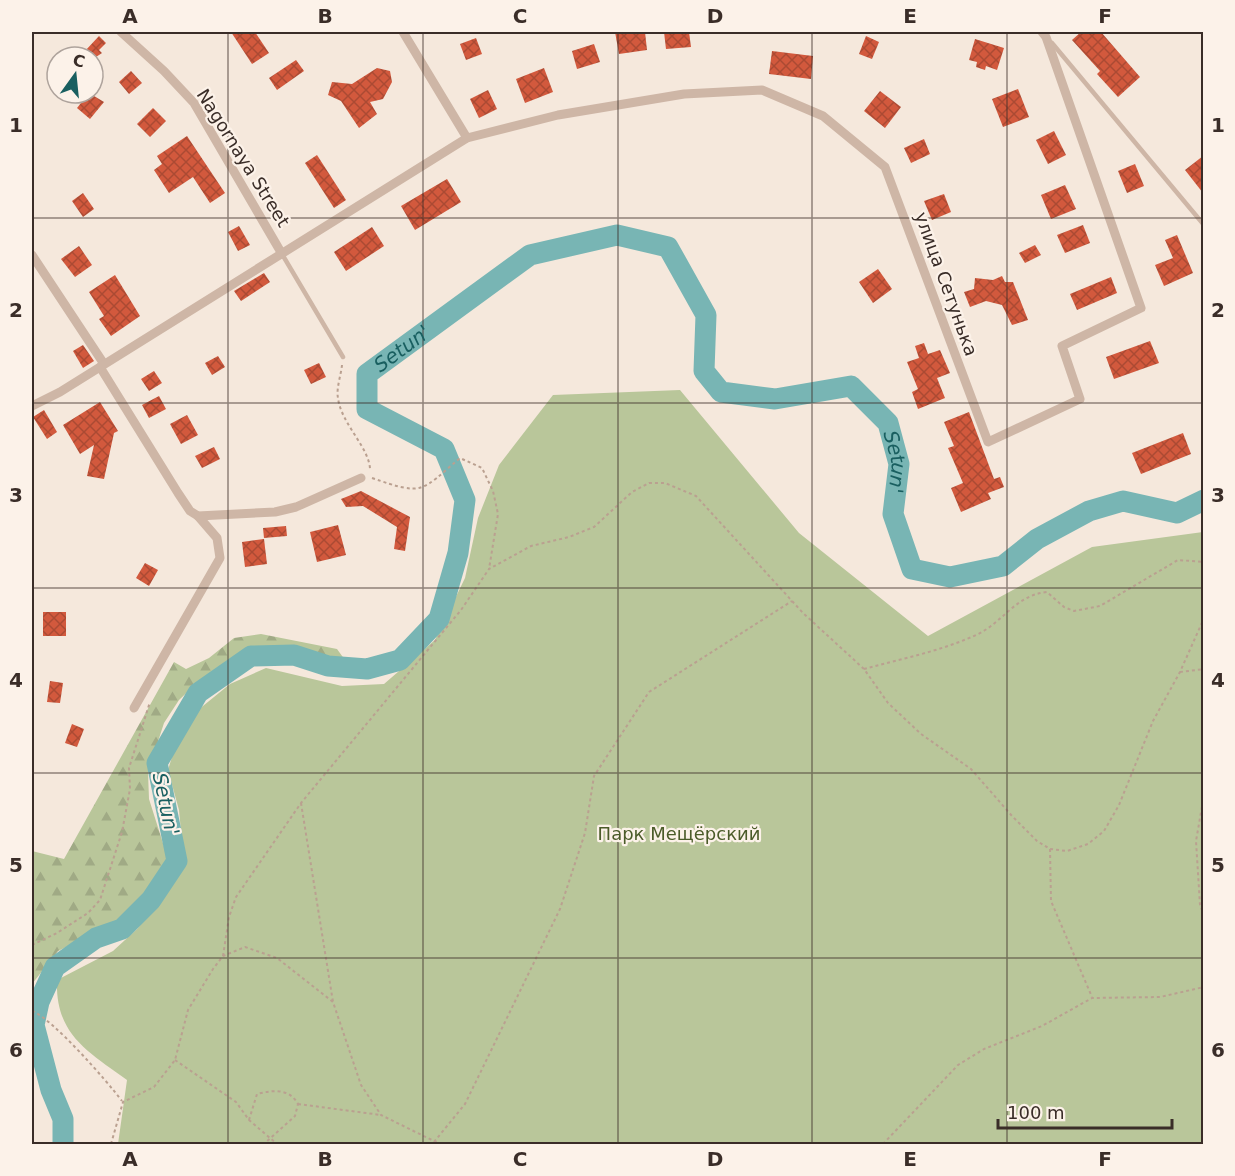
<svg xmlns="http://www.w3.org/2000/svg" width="1235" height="1176" font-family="'DejaVu Sans',sans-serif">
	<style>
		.forest { fill: url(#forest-firs) }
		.park { fill: #b9c69a }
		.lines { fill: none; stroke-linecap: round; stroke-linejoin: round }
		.river { stroke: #78b5b4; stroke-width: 21 }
		.building { fill: url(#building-cross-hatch) }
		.path { stroke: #baa090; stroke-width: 2; stroke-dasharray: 3 3; stroke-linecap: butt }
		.service { stroke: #ceb6a6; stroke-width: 4.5 }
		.minor { stroke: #ceb6a6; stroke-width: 9 }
		.grid { fill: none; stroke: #3a2d28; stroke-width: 1.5; stroke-opacity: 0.55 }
		.labels { text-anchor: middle; stroke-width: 4.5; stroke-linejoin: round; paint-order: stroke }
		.street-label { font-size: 18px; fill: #3a2d28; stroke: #fcf2e9 }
		.park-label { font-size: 18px; fill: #4b5b29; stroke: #fcf2e9 }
		.water-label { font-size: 20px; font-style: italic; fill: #195f60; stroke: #fcf2e9 }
		.neatline { fill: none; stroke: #3a2d28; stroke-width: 2 }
		.grid-label { font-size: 20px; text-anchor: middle; font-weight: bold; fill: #3a2d28 }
	</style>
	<defs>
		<pattern id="forest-firs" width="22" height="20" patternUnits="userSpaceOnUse" patternTransform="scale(1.5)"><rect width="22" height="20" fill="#b9c69a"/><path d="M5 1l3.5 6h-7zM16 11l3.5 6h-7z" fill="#a0aa85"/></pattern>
		<pattern id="building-cross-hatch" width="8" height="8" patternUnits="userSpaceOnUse" patternTransform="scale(1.5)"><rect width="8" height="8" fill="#d2593d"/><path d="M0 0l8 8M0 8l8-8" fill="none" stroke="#ab4a33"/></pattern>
	</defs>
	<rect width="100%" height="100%" fill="#f5e8dc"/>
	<path class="forest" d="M261 634 337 649 345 660H329L276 651 253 652 199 681 179 700 164 723 148 772 149 799 168 859 165 872 132 915 58 951 32 984V851L64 859 174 662 186 669 209 658 234 638Z"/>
	<path class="park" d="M680 390 799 533 928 636 1092 547 1203 532V1144H118L127 1080C87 1051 55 1034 57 980L113 951 137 929 172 886 182 842 179 810 168 770 178 737 198 710 230 684 266 668 342 686 384 684 435 640 465 578 478 518 499 465 553 395Z"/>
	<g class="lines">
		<path class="river" id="s1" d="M63 1144V1119L51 1090 34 1025 39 1002 55 967 96 938 122 929 151 900 177 861 157 763 198 693 251 656 294 655 328 666 367 669 400 660 439 619 458 553 465 500 444 449 367 409V374L530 255 617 235 668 247 706 315 704 371 721 392 775 399 851 386 888 423 899 464 893 514 912 569 950 577 1003 566 1037 539 1089 511 1123 501 1177 513 1204 500"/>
	</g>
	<g class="building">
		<path d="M231 32H255L269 53 252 64Z"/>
		<path d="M615 32H645L647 50 619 54Z"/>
		<path d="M664 32H689L691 47 666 49Z"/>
		<path d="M1081 32H1101L1140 77 1118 97 1097 74 1100 71 1072 40Z"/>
		<path d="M99 36 106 43 99 50 102 53 93 59 85 51Z"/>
		<path d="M866 36 879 42 872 59 859 54Z"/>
		<path d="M476 38 482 54 466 60 460 44Z"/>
		<path d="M975 39 1004 48 997 70 986 66 985 70 976 67 977 62 969 60Z"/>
		<path d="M594 44 600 62 577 69 572 51Z"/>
		<path d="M772 51 813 56 811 79 769 74Z"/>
		<path d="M296 60 304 71 277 90 269 78Z"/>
		<path d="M377 68 390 71 392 82 383 99 370 102 377 114 359 128 341 101 328 95 332 82 352 84Z"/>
		<path d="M544 68 553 92 525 103 516 79Z"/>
		<path d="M131 71 142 83 129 94 119 82Z"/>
		<path d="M1018 89 1029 117 1003 127 992 99Z"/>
		<path d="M488 90 497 109 479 118 470 99Z"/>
		<path d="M880 91 901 107 885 128 864 111Z"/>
		<path d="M89 93 104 102 90 119 77 108Z"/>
		<path d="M153 108 166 121 150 137 137 124Z"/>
		<path d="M1054 131 1066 155 1048 164 1036 140Z"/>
		<path d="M187 136 225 193 210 203 193 177 169 193 154 170 162 164 157 156Z"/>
		<path d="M924 139 930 154 911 163 904 148Z"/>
		<path d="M317 155 346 200 334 208 305 163Z"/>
		<path d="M1203 156V193L1185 170Z"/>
		<path d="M1135 164 1144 186 1127 193 1118 171Z"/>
		<path d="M447 179 461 202 415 230 401 206Z"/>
		<path d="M1065 185 1076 209 1051 219 1041 195Z"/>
		<path d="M83 193 94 209 83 217 72 201Z"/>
		<path d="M944 194 951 212 932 220 924 201Z"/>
		<path d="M1083 225 1090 243 1065 253 1057 235Z"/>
		<path d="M239 226 250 245 238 251 228 232Z"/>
		<path d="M372 227 384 246 346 271 334 252Z"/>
		<path d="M1177 235 1193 273 1164 286 1155 265 1173 258 1165 240Z"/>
		<path d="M1035 245 1041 255 1025 263 1019 253Z"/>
		<path d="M79 246 92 265 75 277 61 259Z"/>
		<path d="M878 269 892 289 873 303 859 282Z"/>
		<path d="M264 273 270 282 241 301 234 291Z"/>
		<path d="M115 275 140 316 111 336 99 319 104 316 89 292Z"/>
		<path d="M1002 276 1005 282H1013L1028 320 1012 325 1002 305 986 301 970 307 964 292 974 289 975 278 993 280Z"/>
		<path d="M1111 277 1117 293 1077 310 1070 294Z"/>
		<path d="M1150 341 1159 363 1114 379 1106 357Z"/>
		<path d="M924 343 928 354 940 350 950 373 937 378 945 398 918 409 912 392 918 389 907 362 919 358 915 346Z"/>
		<path d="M83 345 94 361 83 368 73 351Z"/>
		<path d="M218 356 225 367 212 375 205 363Z"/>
		<path d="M319 363 326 377 311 384 304 370Z"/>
		<path d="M154 371 162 383 149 391 141 379Z"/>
		<path d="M159 396 166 409 149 418 142 405Z"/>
		<path d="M100 402 118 431 114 433 104 479 87 476 94 445 80 454 63 425Z"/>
		<path d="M44 410 57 432 47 439 33 417Z"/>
		<path d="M969 412 994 479 1000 477 1004 487 988 493 991 499 961 512 951 488 963 483 948 448 954 446 944 422Z"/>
		<path d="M187 415 198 435 181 444 170 424Z"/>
		<path d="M1183 433 1191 454 1141 474 1132 453Z"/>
		<path d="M214 447 220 459 202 468 195 456Z"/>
		<path d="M361 491 410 517 405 551 394 549 397 527 363 506 346 507 341 499Z"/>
		<path d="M338 525 346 555 317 562 310 532Z"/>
		<path d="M286 526 287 536 264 538 263 528Z"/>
		<path d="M264 539 267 564 245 567 242 542Z"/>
		<path d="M145 563 158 570 149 586 136 578Z"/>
		<rect x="43" y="612" width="23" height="24"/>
		<path d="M50 681 63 683 60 703 47 702Z"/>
		<path d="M72 724 84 729 77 747 65 743Z"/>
	</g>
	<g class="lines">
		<g class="path">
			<path d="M342 365C341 375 336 389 338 398 341 424 371 449 370 471"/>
			<path d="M372 478C424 496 420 492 460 458L482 468 493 491 498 514 489 569"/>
			<path d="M864 669C901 659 941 651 976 635 1003 623 1015 595 1047 592L1064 607 1074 611 1100 606 1178 560 1204 562"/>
			<path d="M1180 672 1204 669"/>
			<path d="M1204 795 1196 841 1200 905 1204 915"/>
			<path d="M301 803 333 1002"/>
			<path d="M1050 849 1051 901 1092 997"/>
			<path d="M32 945 57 933 88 913 100 900 122 832 130 789 129 768 150 702"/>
			<path d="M223 956 229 917 236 897 301 803 461 610 489 569 531 546 569 537 594 527 632 492 649 483H665L696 496 803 613 864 669 888 703 921 734 971 769 1012 816 1037 841 1050 849 1067 851 1088 844 1104 831 1119 805 1153 721 1180 672 1204 618"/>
			<path d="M32 1011C53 1019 106 1080 122 1101"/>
			<path d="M175 1060 236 1102 249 1120 277 1144"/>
			<path d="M298 1104 381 1115"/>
			<path d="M249 1120 257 1094C273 1090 289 1088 298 1104L295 1116 264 1144"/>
			<path d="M434 1142 465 1104 560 909 585 833 594 776 649 692 792 601"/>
			<path d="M111 1144 123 1102 154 1087 175 1060 188 1010 213 969 223 956 245 947 277 958 333 1002 361 1085 381 1115 440 1144"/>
			<path d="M883 1144 958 1065 984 1049 1042 1026 1092 998 1160 997 1204 987"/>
		</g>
		<g class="service">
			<path d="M1052 43 1204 225"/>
			<path d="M282 254 343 357"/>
		</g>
		<g class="minor">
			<path d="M121 32 164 71 194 103 282 254"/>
			<path d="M403 32 467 138"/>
			<path d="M32 255 104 364"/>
			<path d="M100 367 178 493 190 511 198 516 275 512 296 507 361 478"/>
			<path d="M32 406 60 392 467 138 558 115 684 94 762 90 823 116 885 167 988 442 1080 399 1062 346 1141 308 1046 37 1042 32"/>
			<path d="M134 708 220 558 217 538 198 516"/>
		</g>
	</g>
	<path class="grid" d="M228 32V1144M423 32V1144M618 32V1144M812 32V1144M1007 32V1144M32 218H1204M32 403H1204M32 588H1204M32 773H1204M32 958H1204"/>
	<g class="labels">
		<g class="street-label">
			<text transform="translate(243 158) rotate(58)" y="6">Nagornaya Street</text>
			<text transform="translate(946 284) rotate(70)" y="6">улица Сетунька</text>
		</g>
		<g class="park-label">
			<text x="679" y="840">Парк Мещёрский</text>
		</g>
		<g class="water-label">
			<text dy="7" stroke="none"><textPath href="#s1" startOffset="1148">Setun'</textPath></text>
			<text dy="7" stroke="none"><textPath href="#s1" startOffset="1833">Setun'</textPath></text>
			<text transform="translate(166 804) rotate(78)" y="7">Setun'</text>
		</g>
	</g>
	<rect width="1235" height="1176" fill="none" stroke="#fcf2e9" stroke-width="66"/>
	<g transform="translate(75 75) rotate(15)"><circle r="28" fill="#fcf2e9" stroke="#aea39c" stroke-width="1.5"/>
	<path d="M0-4.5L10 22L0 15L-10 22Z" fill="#195f60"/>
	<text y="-9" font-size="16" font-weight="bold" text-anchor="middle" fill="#3a2d28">С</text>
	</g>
	<path d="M998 1119v9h174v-9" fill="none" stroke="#3a2d28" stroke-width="3"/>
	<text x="1007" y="1119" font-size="18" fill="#3a2d28" stroke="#fcf2e9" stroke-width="4.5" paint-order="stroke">100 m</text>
	<rect x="33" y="33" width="1169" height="1110" class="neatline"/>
	<g class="grid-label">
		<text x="130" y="23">A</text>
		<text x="325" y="23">B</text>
		<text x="520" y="23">C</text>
		<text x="715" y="23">D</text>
		<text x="910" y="23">E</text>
		<text x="1105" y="23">F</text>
		<text x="16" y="132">1</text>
		<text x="1218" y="132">1</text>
		<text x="16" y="317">2</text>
		<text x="1218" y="317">2</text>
		<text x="16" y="502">3</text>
		<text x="1218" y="502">3</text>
		<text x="16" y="687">4</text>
		<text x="1218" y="687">4</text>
		<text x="16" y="872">5</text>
		<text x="1218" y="872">5</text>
		<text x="16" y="1057">6</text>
		<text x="1218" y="1057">6</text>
		<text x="130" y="1166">A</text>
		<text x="325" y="1166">B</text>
		<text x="520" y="1166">C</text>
		<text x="715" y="1166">D</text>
		<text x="910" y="1166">E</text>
		<text x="1105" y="1166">F</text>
	</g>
</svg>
